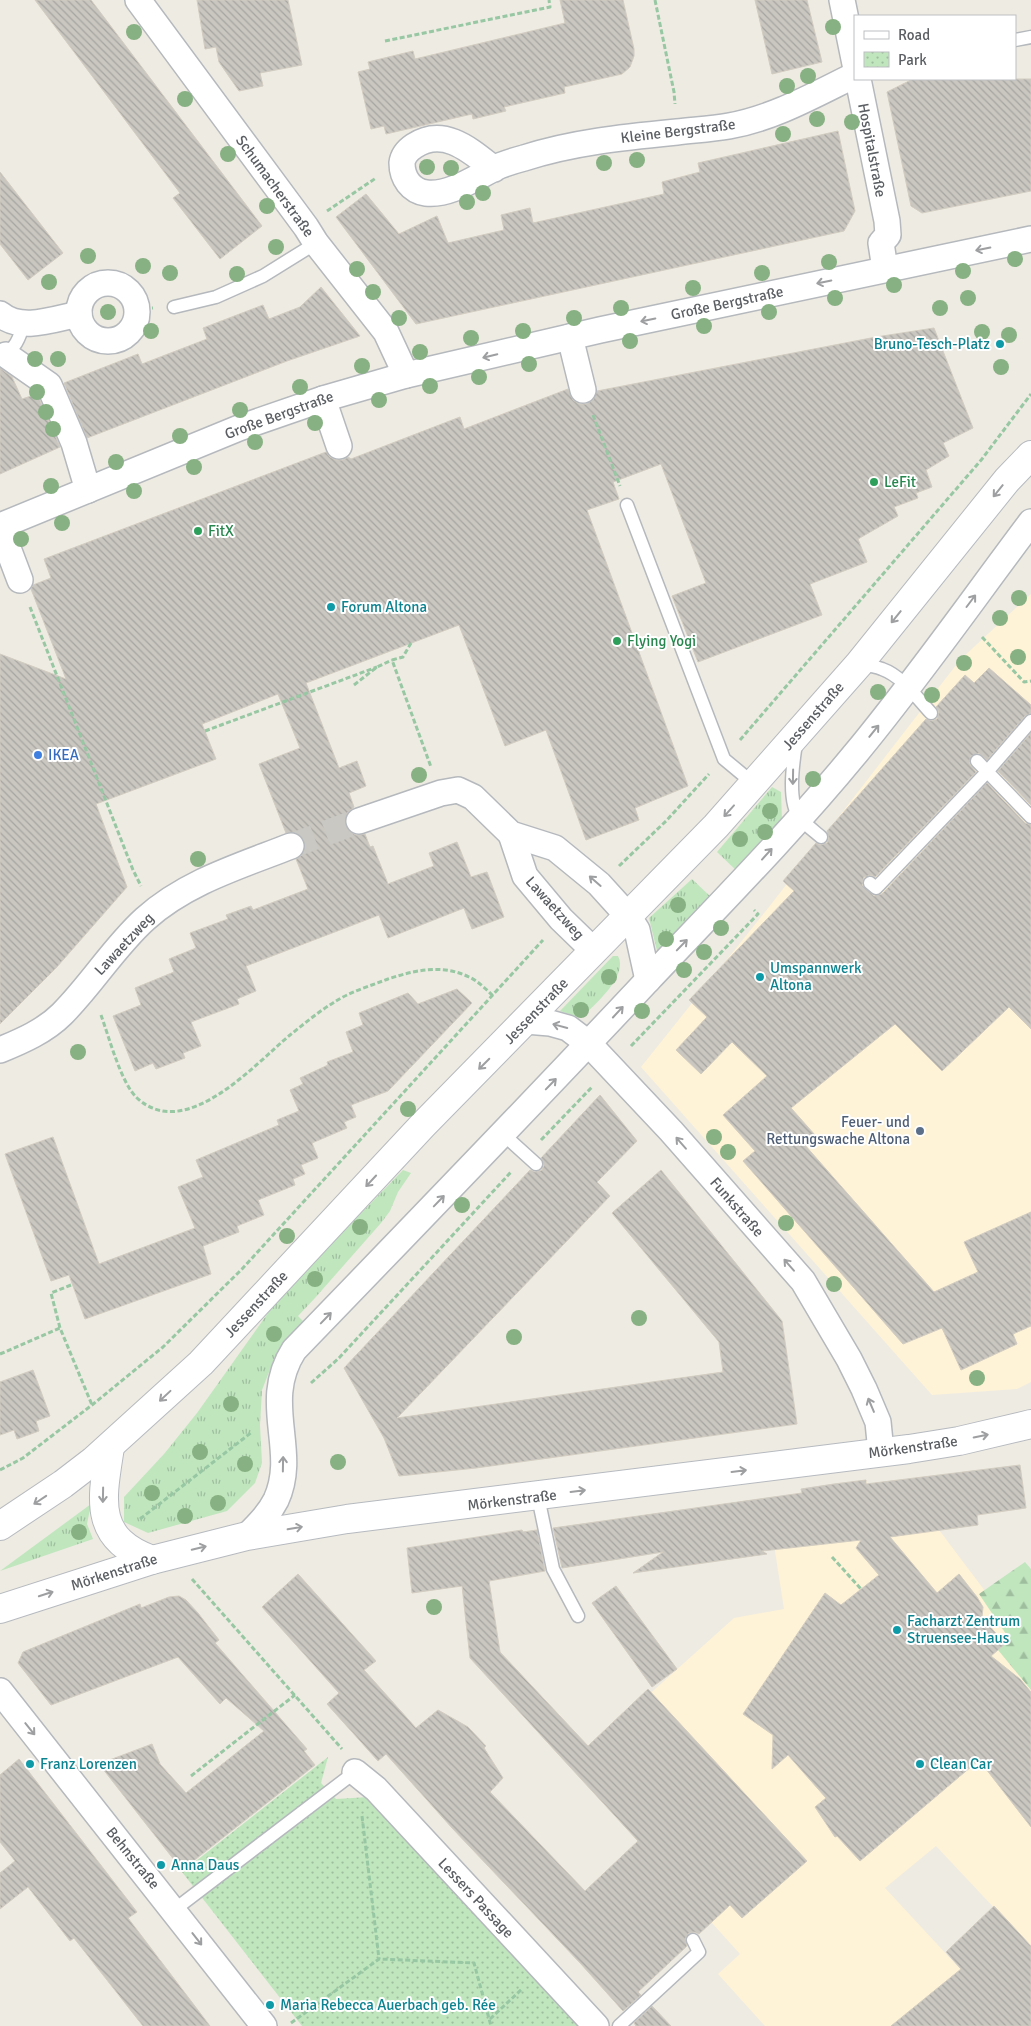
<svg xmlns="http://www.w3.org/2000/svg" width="1031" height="2026" font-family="Signika,sans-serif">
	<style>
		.commercial { fill: #fef3d7 }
		.grass { fill: url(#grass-tufts) }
		.forest { fill: url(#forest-firs) }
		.park { fill: url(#park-dots) }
		.building { fill: url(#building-back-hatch); stroke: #d2ccc1 }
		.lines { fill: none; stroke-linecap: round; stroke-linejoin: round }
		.street-tunnel { stroke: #c9c8c2; stroke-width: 25; stroke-dasharray: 25 12; stroke-linecap: butt }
		.lane-casing { stroke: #b5b9bd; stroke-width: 15 }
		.street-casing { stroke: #b5b9bd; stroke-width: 28 }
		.secondary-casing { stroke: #b6babf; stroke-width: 30 }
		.path { stroke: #97c7a3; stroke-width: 3; stroke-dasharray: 5 2.5; stroke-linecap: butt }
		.lane { stroke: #fff; stroke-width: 12 }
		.street { stroke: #fff; stroke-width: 25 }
		.secondary { stroke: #fff; stroke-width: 28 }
		.tree { fill: #87b182 }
		.oneway { stroke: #9d9fa1 }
		.culture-dot { fill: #0f9aa8; stroke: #fff; stroke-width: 2 }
		.leisure-dot { fill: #2e9e5b; stroke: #fff; stroke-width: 2 }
		.shop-dot { fill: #3f7fe0; stroke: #fff; stroke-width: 2 }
		.service-dot { fill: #5c6f8a; stroke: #fff; stroke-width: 2 }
		.labels { text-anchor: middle; stroke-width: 4; stroke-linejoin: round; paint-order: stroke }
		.street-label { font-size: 15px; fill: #5b5f63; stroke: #fff }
		.culture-label { font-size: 15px; fill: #0d838f; stroke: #fff; text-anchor: start }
		.leisure-label { font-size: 15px; fill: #27864d; stroke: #fff; text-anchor: start }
		.shop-label { font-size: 15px; fill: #366cbe; stroke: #fff; text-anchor: start }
		.service-label { font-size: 15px; fill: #4e5e75; stroke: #fff; text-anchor: end }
	</style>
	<defs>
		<pattern id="grass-tufts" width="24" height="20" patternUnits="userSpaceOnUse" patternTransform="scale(1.25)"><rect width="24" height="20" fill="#c0e6be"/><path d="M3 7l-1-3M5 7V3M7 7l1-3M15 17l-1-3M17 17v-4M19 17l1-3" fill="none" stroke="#9fbe9e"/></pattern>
		<pattern id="forest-firs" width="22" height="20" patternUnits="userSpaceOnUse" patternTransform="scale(1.25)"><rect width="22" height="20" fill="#c0e6be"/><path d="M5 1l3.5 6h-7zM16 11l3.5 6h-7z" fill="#9fbe9e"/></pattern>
		<pattern id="park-dots" width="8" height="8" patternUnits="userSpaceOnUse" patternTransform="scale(1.25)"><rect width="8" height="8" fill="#c0e6be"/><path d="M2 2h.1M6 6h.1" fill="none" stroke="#9fbe9e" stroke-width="1.8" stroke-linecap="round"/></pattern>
		<pattern id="building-back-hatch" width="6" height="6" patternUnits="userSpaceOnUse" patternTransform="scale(1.25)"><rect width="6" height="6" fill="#cac7c1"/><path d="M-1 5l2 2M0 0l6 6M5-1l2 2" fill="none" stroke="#a7a5a0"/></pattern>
	</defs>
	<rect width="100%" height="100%" fill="#eeebe2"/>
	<g class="commercial">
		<path d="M1031 594V1382L1017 1389 932 1395 641 1067 769 907 960 660Z"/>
		<path d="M866 1480 869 1486 930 1518 1031 1652V1947L936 1846 885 1888 1013 2026H765L718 1974 740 1954 590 1788 594 1744 734 1618 784 1609 767 1499 801 1494V1490Z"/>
	</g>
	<g class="grass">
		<path d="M772 787 781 792 782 821 740 874 717 852Z"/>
		<path d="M692 879 714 900 667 948 657 951 649 918Z"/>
		<path d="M613 956H618C629 976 594 1005 581 1018L560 1011Z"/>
		<path d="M403 1170 411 1173 398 1192 390 1211 381 1223 315 1298 298 1316 305 1323 276 1354 262 1390 260 1425 262 1463 255 1483 227 1511 148 1533 124 1522V1497L164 1454 197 1413 278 1299Z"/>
		<path d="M91 1504 87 1524 93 1539 0 1571Z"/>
	</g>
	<path class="forest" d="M1025 1562 1031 1569V1690L998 1650 1010 1640 979 1594Z"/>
	<path class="park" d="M328 1757 321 1783 336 1799 369 1797 581 2026H302L182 1872Z"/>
	<g class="building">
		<path d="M35 0H91L262 226 220 259 173 198 180 193Z"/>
		<path d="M197 0H288L302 65 260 73 263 86 239 91 219 62 216 47 205 49Z"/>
		<path d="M560 0H623L634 49V56L630 67 622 74 564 87 565 93 504 107 506 111 473 119 472 114 386 134 384 126 371 129 358 72 370 69 368 62 413 51 415 59 565 23Z"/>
		<path d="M755 0H807L822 62 772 74Z"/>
		<path d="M913 79H1031V191L922 213 911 206 887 92Z"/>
		<path d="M838 131 855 211 844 231 416 324 336 217 366 194 399 234 437 216 448 243 504 230 501 215 530 208 533 223 664 194 662 182 700 172 698 163Z"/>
		<path d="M0 172 63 253 28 280 0 244Z"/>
		<path d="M321 287 360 336 287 361 87 438 64 383 138 354 142 364 207 339 203 328 263 305 269 319 300 307Z"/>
		<path d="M934 328 973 428 943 443 949 456 926 470 932 487 916 493 918 498 894 507 898 516 858 539 867 562 810 584 822 615 698 662 672 596 706 583 661 464 613 482 619 499 587 510 688 786 635 808 639 820 586 840 546 730 505 746 459 625 306 683 339 768 357 761 366 786 349 793 354 807 348 812 345 819V825L349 831 356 835 365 834 370 847 373 846 388 884 434 866 429 853 457 842 471 877 487 872 504 917 472 929 464 908 388 938 379 915 246 966 256 991 237 999 239 1004 191 1022 201 1046 183 1053 185 1058 156 1069 153 1063 135 1071 113 1016 141 1005 135 988 174 972 169 959 196 948 190 933 228 919 226 915 251 906 253 910 308 889 296 859 302 855 305 849 304 840 300 835 294 832 286 833 259 764 300 748 278 694 202 724 216 759 96 804 127 887 56 968 0 1024V654L66 679 31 589 33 585 51 578 44 559 326 452 330 457 336 460H343L348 457 351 459 460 417 464 429 568 389 573 400 579 404H586L593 400 597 391 876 337Z"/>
		<path d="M0 368 12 377 22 399 37 394 60 447 0 474Z"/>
		<path d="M989 668 1031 705V713L1025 716 987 760 979 753 971 756 969 763 976 772 875 877 871 875 864 877 862 885 874 896 882 894 987 783 1025 823 1031 825V1029L1009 1007 942 1071 895 1024 791 1108 815 1135 804 1144 934 1292 978 1272 964 1242 1031 1212V1326L1013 1334 1017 1344 961 1370 942 1328 903 1344 743 1161 755 1151 723 1115 767 1076 732 1042 701 1074 676 1050 707 1017 689 1000 794 891 783 881 816 843 820 845 827 843 829 838 827 831 926 719 932 721 937 719 939 712 936 707 965 675 974 683Z"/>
		<path d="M1031 733V805L998 771Z"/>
		<path d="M457 989 472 1003 388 1091 351 1105 356 1117 344 1122 347 1128 312 1143 318 1158 301 1165 305 1174 293 1179 295 1185 258 1200 264 1215 237 1226 239 1232 203 1246 211 1274 85 1319 69 1275 51 1281 5 1154 53 1137 99 1264 195 1228 178 1187 203 1177 196 1160 279 1125 277 1120 299 1111 290 1090 303 1084 300 1078 328 1065 327 1062 353 1052 346 1032 363 1025 359 1013 408 993 418 1004Z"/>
		<path d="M600 1095 637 1141 597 1182 610 1196 397 1418 723 1372 719 1342 612 1213 661 1170 782 1321 797 1424 476 1468 399 1476 384 1438 344 1368 530 1170 535 1172 542 1170 544 1165 541 1158Z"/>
		<path d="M33 1370 50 1416 36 1421 39 1431 17 1439 14 1430 0 1435V1382Z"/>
		<path d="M1020 1465 1026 1508 977 1515 978 1525 890 1537 937 1593 959 1574 977 1597 983 1607 982 1617 1005 1644 991 1656 1020 1679 1031 1692V1827L979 1760 860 1861 837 1836 835 1837 815 1807 826 1798 788 1755 772 1769 773 1735 743 1714 825 1593 841 1605 879 1575 856 1548 861 1540 762 1551 767 1554 633 1573 663 1552 562 1568 553 1528 802 1493 801 1489 834 1484 866 1480V1484Z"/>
		<path d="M522 1530 523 1532 537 1530 545 1571 489 1581 500 1652 588 1746 648 1689 807 1861 742 1918 730 1905 699 1934 694 1932 689 1933 685 1939 687 1946 638 1992 641 1995 623 2011 581 1964 452 1828 386 1754 378 1761 327 1704 339 1693 262 1607 298 1574 376 1661 364 1670 416 1728 438 1710 468 1727 486 1746 484 1748 503 1778 490 1792 585 1891 638 1841 470 1658 462 1586 412 1593 407 1548Z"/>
		<path d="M616 1586 677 1669 652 1687 592 1603Z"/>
		<path d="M179 1596 186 1600 198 1613 219 1640 215 1643 307 1749 304 1751 315 1765 182 1870 99 1764 152 1744 160 1764 186 1793 264 1731 226 1698 220 1704 178 1657 51 1705 18 1663 23 1652 140 1604 141 1608 169 1597Z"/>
		<path d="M19 1759 137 1912 128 1918 210 2026H143L74 1938 70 1941 28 1887 0 1909V1873L15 1861 0 1842V1775Z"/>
		<path d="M994 1906 1031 1946V2026H891L961 1969 946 1952Z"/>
		<path d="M652 2006 671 2026H636L634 2023Z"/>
	</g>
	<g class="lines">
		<path class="street-tunnel" d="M291 846 359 821"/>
		<g class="lane-casing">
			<g id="lane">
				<path d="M1015 40 1031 37"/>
				<path d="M174 307 216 297 263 276 316 243"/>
				<path d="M2 357C15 349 20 338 23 324"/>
				<path d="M627 505 724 759 754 784"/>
				<path d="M859 664C866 665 875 666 882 669 902 676 917 698 931 713"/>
				<path d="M796 743C793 763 787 802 800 818 806 825 814 831 821 837"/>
				<path d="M977 761 1031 817"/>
				<path d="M870 883 876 888 986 773 1031 721"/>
				<path d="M503 1134 536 1164"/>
				<path d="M538 1497 553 1569 578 1616"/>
				<path d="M174 1910 355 1772"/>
				<path d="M619 2026 699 1952 693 1940"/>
			</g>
		</g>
		<g class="street-casing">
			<g id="street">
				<path d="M138 0 306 227 316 243 386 332 406 375"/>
				<path d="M842 0 855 64"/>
				<path d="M858 79 887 221 888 235 881 243 885 269"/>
				<path d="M494 169C471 151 444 126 414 146 408 150 403 155 402 163 402 178 411 191 426 193 451 196 477 176 499 166 507 163 516 160 524 158 573 142 626 137 677 132 694 130 712 129 729 126 774 118 814 95 855 75"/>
				<circle cx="108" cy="312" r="29"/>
				<path d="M0 314C21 332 54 319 79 314"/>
				<path d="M570 337 583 390"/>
				<path d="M6 355 49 385 74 443 88 490"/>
				<path d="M323 399 339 446"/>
				<path d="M0 526 239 428 323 399 406 375 600 330 1031 239"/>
				<path d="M0 527 20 580"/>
				<path d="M359 821 441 793 458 790 473 797 511 834 555 848 599 884 628 916 637 930 648 980"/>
				<path d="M511 834 525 876 561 919 594 951"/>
				<path d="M526 1021 550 1023 568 1028 589 1044 671 1131 803 1281 849 1359 864 1389 878 1422 881 1452"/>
				<path d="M0 1050C22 1041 45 1031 62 1014 92 984 114 947 145 919 186 882 240 866 291 846"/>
				<path d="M247 1536C258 1525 269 1514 276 1500 299 1450 260 1403 294 1350 413 1227 532 1104 649 979 719 905 791 832 856 753 918 678 973 599 1031 522"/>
				<path d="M0 1691 264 2026"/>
				<path d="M355 1772 376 1789 596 2026"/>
			</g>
		</g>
		<g class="secondary-casing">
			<g id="secondary">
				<path d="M110 1447C102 1499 92 1538 152 1560"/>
				<path d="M0 1526 63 1484 93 1461 201 1363 423 1125 716 826 859 664 1007 480 1031 455"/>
				<path d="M0 1609 152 1560 247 1536 347 1519 909 1449 959 1441 1031 1424"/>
			</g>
		</g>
		<g class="path">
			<path d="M655 0 674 92 675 104"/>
			<path d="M385 41 550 7 549 0"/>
			<path d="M327 211 376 178"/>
			<path d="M137 309 153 308"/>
			<path d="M593 415 620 486"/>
			<path d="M30 607 133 870 141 886"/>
			<path d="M982 637 1024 682 1031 681"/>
			<path d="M411 643 403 657 392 660 431 767"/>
			<path d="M354 685 377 667 392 660"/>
			<path d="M205 731 377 667"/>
			<path d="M740 740 982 459 1031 394"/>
			<path d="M619 866 666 821 709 774"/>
			<path d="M101 1015C109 1037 121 1083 137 1098 186 1143 255 1064 290 1035 304 1024 318 1012 333 1003 349 992 370 986 388 979 415 970 443 964 469 977 478 981 486 989 493 996"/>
			<path d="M631 1046 758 914 754 910"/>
			<path d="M541 1140 592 1087"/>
			<path d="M71 1285 51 1293 60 1328 92 1405"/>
			<path d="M0 1354 60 1328"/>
			<path d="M311 1383 339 1358 511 1172"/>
			<path d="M0 1470 23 1458 92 1405 163 1347 242 1269 543 940"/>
			<path d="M140 1519 252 1432"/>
			<path d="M832 1557 861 1589"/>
			<path d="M192 1579 342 1749"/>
			<path d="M191 1776 295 1695"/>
			<path d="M362 1816 379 1959"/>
			<path d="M490 2019 522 1989"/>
			<path d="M291 2023 379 1959 474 1963 491 2026"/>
		</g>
		<use href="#lane" class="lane"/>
		<use href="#street" class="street"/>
		<use href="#secondary" class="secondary"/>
	</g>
	<g class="tree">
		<circle cx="833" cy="27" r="8"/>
		<circle cx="134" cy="32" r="8"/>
		<circle cx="808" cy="76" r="8"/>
		<circle cx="787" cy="86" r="8"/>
		<circle cx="185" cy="99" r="8"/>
		<circle cx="817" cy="119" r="8"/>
		<circle cx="852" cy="122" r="8"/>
		<circle cx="783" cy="134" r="8"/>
		<circle cx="228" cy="154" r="8"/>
		<circle cx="637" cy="160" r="8"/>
		<circle cx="604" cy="163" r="8"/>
		<circle cx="427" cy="167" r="8"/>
		<circle cx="451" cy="168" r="8"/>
		<circle cx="483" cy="193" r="8"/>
		<circle cx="467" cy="202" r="8"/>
		<circle cx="267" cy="206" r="8"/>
		<circle cx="276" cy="247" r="8"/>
		<circle cx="88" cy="256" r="8"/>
		<circle cx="1015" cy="259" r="8"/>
		<circle cx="829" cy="262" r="8"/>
		<circle cx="143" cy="266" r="8"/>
		<circle cx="357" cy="269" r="8"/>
		<circle cx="963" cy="271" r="8"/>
		<circle cx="170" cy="273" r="8"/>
		<circle cx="762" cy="273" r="8"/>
		<circle cx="237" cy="274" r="8"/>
		<circle cx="49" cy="282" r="8"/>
		<circle cx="894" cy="285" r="8"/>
		<circle cx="693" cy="288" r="8"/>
		<circle cx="373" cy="292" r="8"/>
		<circle cx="835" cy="298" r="8"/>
		<circle cx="968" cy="298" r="8"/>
		<circle cx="621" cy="308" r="8"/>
		<circle cx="940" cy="308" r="8"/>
		<circle cx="108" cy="312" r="8"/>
		<circle cx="769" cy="312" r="8"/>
		<circle cx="399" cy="318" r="8"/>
		<circle cx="574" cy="318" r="8"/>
		<circle cx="704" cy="326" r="8"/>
		<circle cx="151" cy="331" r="8"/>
		<circle cx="523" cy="331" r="8"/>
		<circle cx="982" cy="332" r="8"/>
		<circle cx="1009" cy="335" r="8"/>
		<circle cx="471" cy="338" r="8"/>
		<circle cx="630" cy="341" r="8"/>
		<circle cx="420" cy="352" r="8"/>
		<circle cx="35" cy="359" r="8"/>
		<circle cx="58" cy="359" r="8"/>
		<circle cx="529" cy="364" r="8"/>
		<circle cx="362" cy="366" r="8"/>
		<circle cx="1001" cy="367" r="8"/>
		<circle cx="479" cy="377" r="8"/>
		<circle cx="430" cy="386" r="8"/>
		<circle cx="300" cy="387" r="8"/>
		<circle cx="37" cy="392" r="8"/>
		<circle cx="379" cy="400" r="8"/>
		<circle cx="240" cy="410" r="8"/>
		<circle cx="46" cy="412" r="8"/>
		<circle cx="315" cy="423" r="8"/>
		<circle cx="53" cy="429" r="8"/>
		<circle cx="180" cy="436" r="8"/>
		<circle cx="255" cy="442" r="8"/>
		<circle cx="116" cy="462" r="8"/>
		<circle cx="194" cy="467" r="8"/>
		<circle cx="51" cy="486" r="8"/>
		<circle cx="134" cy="491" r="8"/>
		<circle cx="62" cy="523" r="8"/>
		<circle cx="21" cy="539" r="8"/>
		<circle cx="1019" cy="598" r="8"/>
		<circle cx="1000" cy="618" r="8"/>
		<circle cx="1018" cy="657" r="8"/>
		<circle cx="964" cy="663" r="8"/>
		<circle cx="878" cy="692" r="8"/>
		<circle cx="932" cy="695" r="8"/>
		<circle cx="419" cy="775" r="8"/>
		<circle cx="813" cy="779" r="8"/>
		<circle cx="770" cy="811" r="8"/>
		<circle cx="765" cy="832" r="8"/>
		<circle cx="740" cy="839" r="8"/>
		<circle cx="198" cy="859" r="8"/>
		<circle cx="678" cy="905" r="8"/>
		<circle cx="721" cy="928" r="8"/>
		<circle cx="666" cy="939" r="8"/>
		<circle cx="704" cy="952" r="8"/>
		<circle cx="684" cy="970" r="8"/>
		<circle cx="609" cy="977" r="8"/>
		<circle cx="581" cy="1010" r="8"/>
		<circle cx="642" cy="1011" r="8"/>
		<circle cx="78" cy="1052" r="8"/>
		<circle cx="408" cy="1109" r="8"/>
		<circle cx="714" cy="1137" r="8"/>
		<circle cx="728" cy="1152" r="8"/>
		<circle cx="462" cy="1205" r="8"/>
		<circle cx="786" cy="1223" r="8"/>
		<circle cx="360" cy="1227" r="8"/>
		<circle cx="287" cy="1236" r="8"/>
		<circle cx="315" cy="1279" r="8"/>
		<circle cx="834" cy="1284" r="8"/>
		<circle cx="639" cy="1318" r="8"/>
		<circle cx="274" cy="1334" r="8"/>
		<circle cx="514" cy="1337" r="8"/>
		<circle cx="977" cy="1378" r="8"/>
		<circle cx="231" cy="1404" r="8"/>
		<circle cx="200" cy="1452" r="8"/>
		<circle cx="338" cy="1462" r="8"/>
		<circle cx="245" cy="1464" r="8"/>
		<circle cx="152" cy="1493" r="8"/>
		<circle cx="218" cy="1503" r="8"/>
		<circle cx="185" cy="1516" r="8"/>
		<circle cx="79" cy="1532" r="8"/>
		<circle cx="434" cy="1607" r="8"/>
	</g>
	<defs><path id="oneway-shaft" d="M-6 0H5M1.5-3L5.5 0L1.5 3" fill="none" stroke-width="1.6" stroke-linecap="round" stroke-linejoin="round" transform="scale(1.25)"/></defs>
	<g class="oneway">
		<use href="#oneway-shaft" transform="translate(983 249) rotate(169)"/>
		<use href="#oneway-shaft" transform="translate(824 282) rotate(168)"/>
		<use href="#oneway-shaft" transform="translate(648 320) rotate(168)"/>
		<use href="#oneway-shaft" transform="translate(490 356) rotate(167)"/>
		<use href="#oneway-shaft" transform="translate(998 491) rotate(129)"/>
		<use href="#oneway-shaft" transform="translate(971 601) rotate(-53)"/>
		<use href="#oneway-shaft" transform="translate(896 617) rotate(129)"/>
		<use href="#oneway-shaft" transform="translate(874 731) rotate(-51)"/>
		<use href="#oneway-shaft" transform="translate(793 777) rotate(91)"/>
		<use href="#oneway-shaft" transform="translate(729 811) rotate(132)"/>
		<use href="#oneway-shaft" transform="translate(767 854) rotate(-48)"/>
		<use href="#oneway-shaft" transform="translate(595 881) rotate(-139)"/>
		<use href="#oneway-shaft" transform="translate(682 945) rotate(-46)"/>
		<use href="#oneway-shaft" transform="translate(618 1012) rotate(-47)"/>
		<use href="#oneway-shaft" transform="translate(560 1026) rotate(-165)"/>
		<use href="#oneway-shaft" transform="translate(484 1064) rotate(135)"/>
		<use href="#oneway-shaft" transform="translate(551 1084) rotate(-46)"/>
		<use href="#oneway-shaft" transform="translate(681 1143) rotate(-131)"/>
		<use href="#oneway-shaft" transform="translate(371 1181) rotate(133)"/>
		<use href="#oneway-shaft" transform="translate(439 1201) rotate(-46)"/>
		<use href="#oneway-shaft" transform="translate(789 1265) rotate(-131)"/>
		<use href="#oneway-shaft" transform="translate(326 1318) rotate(-46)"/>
		<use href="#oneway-shaft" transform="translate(165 1396) rotate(137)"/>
		<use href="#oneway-shaft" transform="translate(871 1405) rotate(-113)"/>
		<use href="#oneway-shaft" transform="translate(981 1436) rotate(-12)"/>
		<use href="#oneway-shaft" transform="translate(283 1464) rotate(-89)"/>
		<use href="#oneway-shaft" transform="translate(739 1471) rotate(-7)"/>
		<use href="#oneway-shaft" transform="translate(578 1491) rotate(-7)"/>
		<use href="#oneway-shaft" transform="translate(103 1495) rotate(91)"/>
		<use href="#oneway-shaft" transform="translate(40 1500) rotate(146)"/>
		<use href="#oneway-shaft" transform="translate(295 1528) rotate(-10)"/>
		<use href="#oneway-shaft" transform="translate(199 1548) rotate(-14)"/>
		<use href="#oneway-shaft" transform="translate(46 1594) rotate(-18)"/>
		<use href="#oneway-shaft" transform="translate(30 1729) rotate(51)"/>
		<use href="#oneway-shaft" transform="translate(197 1939) rotate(52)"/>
	</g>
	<g class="culture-dot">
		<circle cx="1000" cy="344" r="5"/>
		<circle cx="331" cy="607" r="5"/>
		<circle cx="760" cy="977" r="5"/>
		<circle cx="897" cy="1630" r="5"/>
		<circle cx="30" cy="1764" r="5"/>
		<circle cx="920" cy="1764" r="5"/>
		<circle cx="161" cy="1865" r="5"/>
		<circle cx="270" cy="2005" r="5"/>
	</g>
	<g class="leisure-dot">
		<circle cx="874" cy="482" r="5"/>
		<circle cx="198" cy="531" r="5"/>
		<circle cx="617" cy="641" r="5"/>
	</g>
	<circle class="shop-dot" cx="38" cy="755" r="5"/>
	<circle class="service-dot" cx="920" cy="1131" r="5"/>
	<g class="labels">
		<g class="street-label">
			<text transform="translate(678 131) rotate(-7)" y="5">Kleine Bergstraße</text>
			<text transform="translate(872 150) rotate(79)" y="5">Hospitalstraße</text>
			<text transform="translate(275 186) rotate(54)" y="5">Schumacherstraße</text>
			<text transform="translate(727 303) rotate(-12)" y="5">Große Bergstraße</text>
			<text transform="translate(279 415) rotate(-20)" y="5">Große Bergstraße</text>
			<text transform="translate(813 716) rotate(-49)" y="5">Jessenstraße</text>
			<text transform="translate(555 908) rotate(48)" y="5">Lawaetzweg</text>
			<text transform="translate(124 944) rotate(-47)" y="5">Lawaetzweg</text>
			<text transform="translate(536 1011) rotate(-46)" y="5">Jessenstraße</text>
			<text transform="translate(737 1207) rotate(49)" y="5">Funkstraße</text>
			<text transform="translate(256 1304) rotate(-47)" y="5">Jessenstraße</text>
			<text transform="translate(913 1447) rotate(-8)" y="5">Mörkenstraße</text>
			<text transform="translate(512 1500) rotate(-7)" y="5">Mörkenstraße</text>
			<text transform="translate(114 1572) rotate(-18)" y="5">Mörkenstraße</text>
			<text transform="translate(133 1858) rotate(51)" y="5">Behnstraße</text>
			<text transform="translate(476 1898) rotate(47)" y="5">Lessers Passage</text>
		</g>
		<g class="culture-label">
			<text x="990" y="349" text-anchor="end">Bruno-Tesch-Platz</text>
			<text x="341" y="612">Forum Altona</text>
			<text x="770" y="973">Umspannwerk<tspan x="770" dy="17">Altona</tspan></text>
			<text x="907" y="1626">Facharzt Zentrum<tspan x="907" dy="17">Struensee-Haus</tspan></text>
			<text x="40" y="1769">Franz Lorenzen</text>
			<text x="930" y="1769">Clean Car</text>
			<text x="171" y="1870">Anna Daus</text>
			<text x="280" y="2010">Maria Rebecca Auerbach geb. Rée</text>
		</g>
		<g class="leisure-label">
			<text x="884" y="487">LeFit</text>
			<text x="208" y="536">FitX</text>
			<text x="627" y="646">Flying Yogi</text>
		</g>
		<g class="shop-label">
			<text x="48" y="760">IKEA</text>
		</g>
		<g class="service-label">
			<text x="910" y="1127">Feuer- und<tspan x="910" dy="17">Rettungswache Altona</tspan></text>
		</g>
	</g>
	<rect x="854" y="15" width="162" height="65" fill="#ffffff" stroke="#bdbfc1"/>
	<rect x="864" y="31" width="25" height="8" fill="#ffffff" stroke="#bdbfc1"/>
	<text x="898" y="40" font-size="15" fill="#5b5f63">Road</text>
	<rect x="864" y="52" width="25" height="15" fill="url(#park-dots)" stroke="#bdbfc1"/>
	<text x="898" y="65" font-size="15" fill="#5b5f63">Park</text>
</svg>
